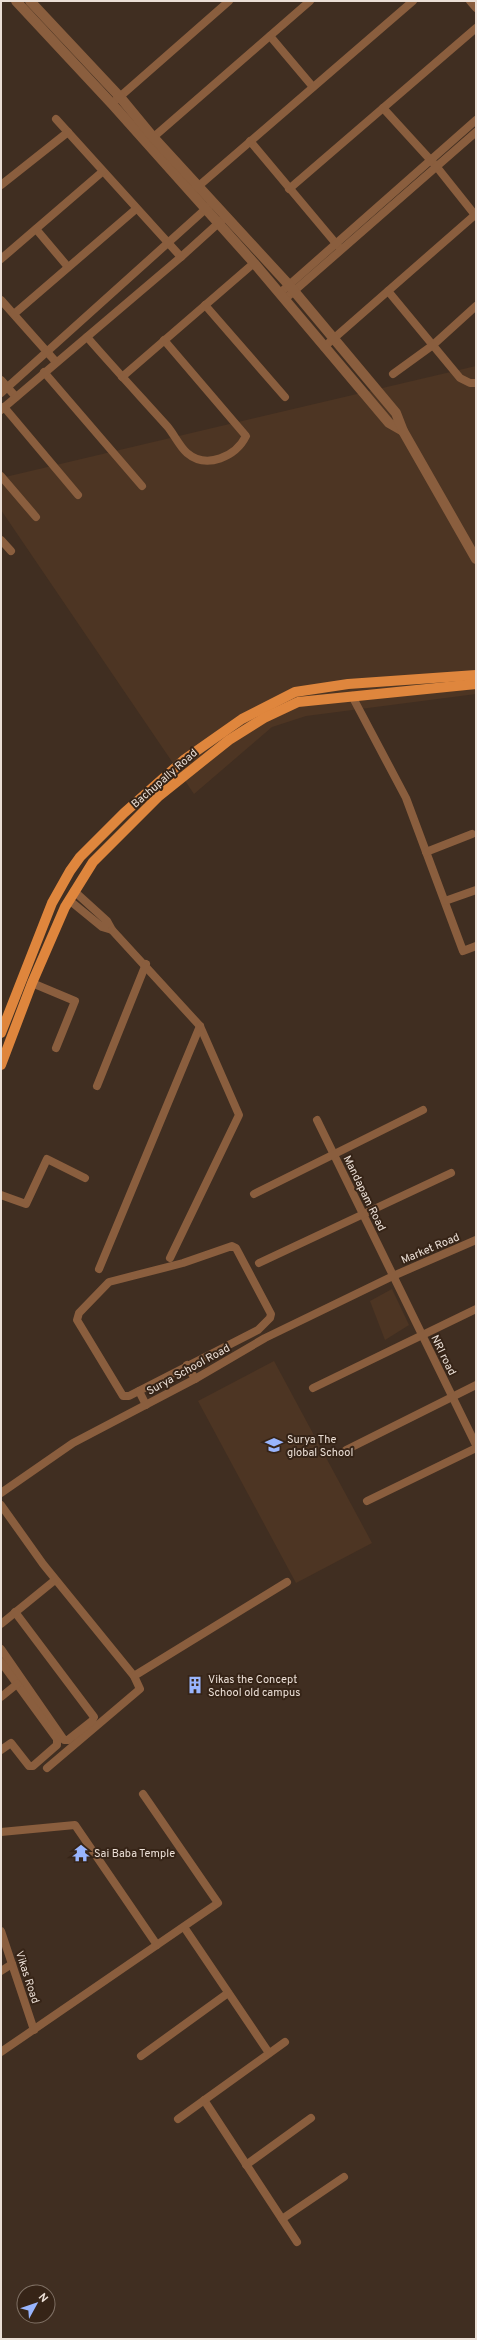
<svg xmlns="http://www.w3.org/2000/svg" width="477" height="2340" font-family="Overpass,sans-serif">
	<style>
		.built { fill: #4d3523 }
		.lines { fill: none; stroke-linecap: round; stroke-linejoin: round }
		.minor { stroke: #8a5e3e; stroke-width: 8 }
		.tertiary { stroke: #8a5e3e; stroke-width: 10 }
		.primary { stroke: #df863d; stroke-width: 10 }
		.labels { text-anchor: middle; stroke-width: 4; stroke-linejoin: round; paint-order: stroke }
		.street-label { font-size: 11px; fill: #ebdfd6; stroke: #362417 }
		.poi-label { font-size: 11px; fill: #ebdfd6; stroke: #362417; text-anchor: start }
	</style>
	<rect width="100%" height="100%" fill="#402e21"/>
	<g class="built">
		<path d="M476 366V694L306 716 272 727 194 794 1 510V478Z"/>
		<path d="M392 1289 409 1325 385 1340 370 1301Z"/>
		<path d="M274 1361 372 1543 296 1583 198 1401Z"/>
	</g>
	<g class="lines">
		<g class="minor">
			<path d="M470 1 476 8"/>
			<path d="M270 36 313 87"/>
			<path d="M115 101 229 1"/>
			<path d="M383 108 436 166 475 215"/>
			<path d="M56 119 181 257"/>
			<path d="M149 141 310 1"/>
			<path d="M250 141 338 246"/>
			<path d="M1 185 68 132"/>
			<path d="M289 189 476 28"/>
			<path d="M194 190 413 1"/>
			<path d="M36 229 68 267"/>
			<path d="M1 259 102 172"/>
			<path d="M388 291 460 378 470 383H476"/>
			<path d="M280 293 476 120"/>
			<path d="M285 299 476 132"/>
			<path d="M1 300 56 362"/>
			<path d="M205 305 285 397"/>
			<path d="M14 314 136 209"/>
			<path d="M87 337C113 367 140 396 167 426 174 434 179 446 187 453 207 470 236 456 246 436L164 340"/>
			<path d="M324 347 476 214"/>
			<path d="M44 372 142 486"/>
			<path d="M393 374 433 345 476 306"/>
			<path d="M122 377 254 263"/>
			<path d="M1 380 16 397"/>
			<path d="M1 393 210 205"/>
			<path d="M4 407 78 495"/>
			<path d="M1 410 181 257 223 219"/>
			<path d="M1 476 36 517"/>
			<path d="M1 540 11 551"/>
			<path d="M352 696 406 798 463 951 476 946"/>
			<path d="M426 852 472 834"/>
			<path d="M69 900 102 927 112 930 107 921 74 891"/>
			<path d="M445 901 476 890"/>
			<path d="M112 930 200 1026 239 1115 170 1258"/>
			<path d="M32 983 75 1001 56 1048"/>
			<path d="M97 1086 146 964"/>
			<path d="M317 1120 476 1445"/>
			<path d="M254 1194 423 1110"/>
			<path d="M1 1195 26 1204 47 1159 85 1178"/>
			<path d="M232 1246 236 1248 271 1314 270 1318 258 1330 129 1396H123L77 1320 79 1313 109 1282 183 1263Z"/>
			<path d="M259 1263 451 1173"/>
			<path d="M99 1269 200 1026"/>
			<path d="M187 1365 195 1379"/>
			<path d="M313 1388 476 1309"/>
			<path d="M139 1391 146 1405"/>
			<path d="M346 1450 476 1385"/>
			<path d="M1 1493 73 1443 195 1379 265 1338 393 1276 476 1240"/>
			<path d="M367 1501 476 1448"/>
			<path d="M1 1505 43 1564 134 1676 140 1689 47 1768"/>
			<path d="M1 1624 55 1580"/>
			<path d="M1 1649 64 1740H68L92 1721 94 1717 15 1612"/>
			<path d="M1 1662 57 1739V1745L33 1766H29L11 1743 1 1750"/>
			<path d="M134 1676 287 1582"/>
			<path d="M1 1697 17 1684"/>
			<path d="M1 1832 75 1825 157 1945"/>
			<path d="M184 1927 269 2053"/>
			<path d="M1 1931 34 2030"/>
			<path d="M1 1971 12 1964"/>
			<path d="M1 2052 218 1903 143 1794"/>
			<path d="M141 2056 228 1993"/>
			<path d="M204 2100 297 2242"/>
			<path d="M178 2119 285 2042"/>
			<path d="M246 2165 311 2118"/>
			<path d="M282 2219 344 2177"/>
		</g>
		<g class="tertiary">
			<path d="M16 1 112 104 254 263 389 423 403 431"/>
			<path d="M30 1 120 97 153 137 289 285 396 413 403 431 476 559"/>
		</g>
		<g class="primary">
			<path d="M1 1033 52 903 70 871 80 857 124 813 185 759 242 719 295 692 348 684 476 675"/>
			<path d="M1 1065 32 983 65 907 93 862 159 796 229 740 264 718 298 702 476 684"/>
		</g>
	</g>
	<defs>
		<g id="school-bare" transform="scale(1.38)"><path d="M0-5L7-2L0 1L-7-2ZM-4 1L0 2.5L4 1V4Q0 6-4 4Z" fill="#99b5fd" stroke="#362417" stroke-width="2.5" paint-order="stroke"/></g>
		<g id="building-bare" transform="scale(1.38)"><path d="M-4-6H4V6H1V3H-1V6H-4ZM-2.5-4.3h1.7v1.8h-1.7ZM.8-4.3h1.7v1.8H.8ZM-2.5-1h1.7V.8h-1.7ZM.8-1h1.7V.8H.8Z" fill="#99b5fd" stroke="#362417" stroke-width="2.5" paint-order="stroke"/></g>
		<g id="temple-bare" transform="scale(1.38)"><path d="M0-6L5-2H3V0L6.5 2.5H4V6H1.5V3h-3V6H-4V2.5H-6.5L-3 0V-2H-5Z" fill="#99b5fd" stroke="#362417" stroke-width="2.5" paint-order="stroke"/></g>
	</defs>
	<g fill-rule="evenodd">
		<use href="#school-bare" x="274" y="1445"/>
		<use href="#building-bare" x="195" y="1685"/>
		<use href="#temple-bare" x="81" y="1853"/>
	</g>
	<g class="labels">
		<g class="street-label">
			<text transform="translate(164 778) rotate(-41)" y="4">Bachupally Road</text>
			<text transform="translate(365 1193) rotate(64)" y="4">Mandapam Road</text>
			<text transform="translate(430 1248) rotate(-23)" y="4">Market Road</text>
			<text transform="translate(444 1355) rotate(64)" y="4">NRI road</text>
			<text transform="translate(188 1369) rotate(-29)" y="4">Surya School Road</text>
			<text transform="translate(28 1977) rotate(72)" y="4">Vikas Road</text>
		</g>
		<g class="poi-label">
			<text x="287" y="1443">Surya The<tspan x="287" dy="13">global School</tspan></text>
			<text x="208" y="1683">Vikas the Concept<tspan x="208" dy="13">School old campus</tspan></text>
			<text x="94" y="1857">Sai Baba Temple</text>
		</g>
	</g>
	<rect width="477" height="2340" fill="none" stroke="#ebdfd6" stroke-width="4"/>
	<g transform="translate(36 2304) rotate(50)"><circle r="19" fill="#362417" stroke="#7e6f63"/>
	<path d="M0-3L7 15L0 10L-7 15Z" fill="#99b5fd"/>
	<text y="-6" font-size="11" font-weight="bold" text-anchor="middle" fill="#ebdfd6">N</text>
	</g>
</svg>
